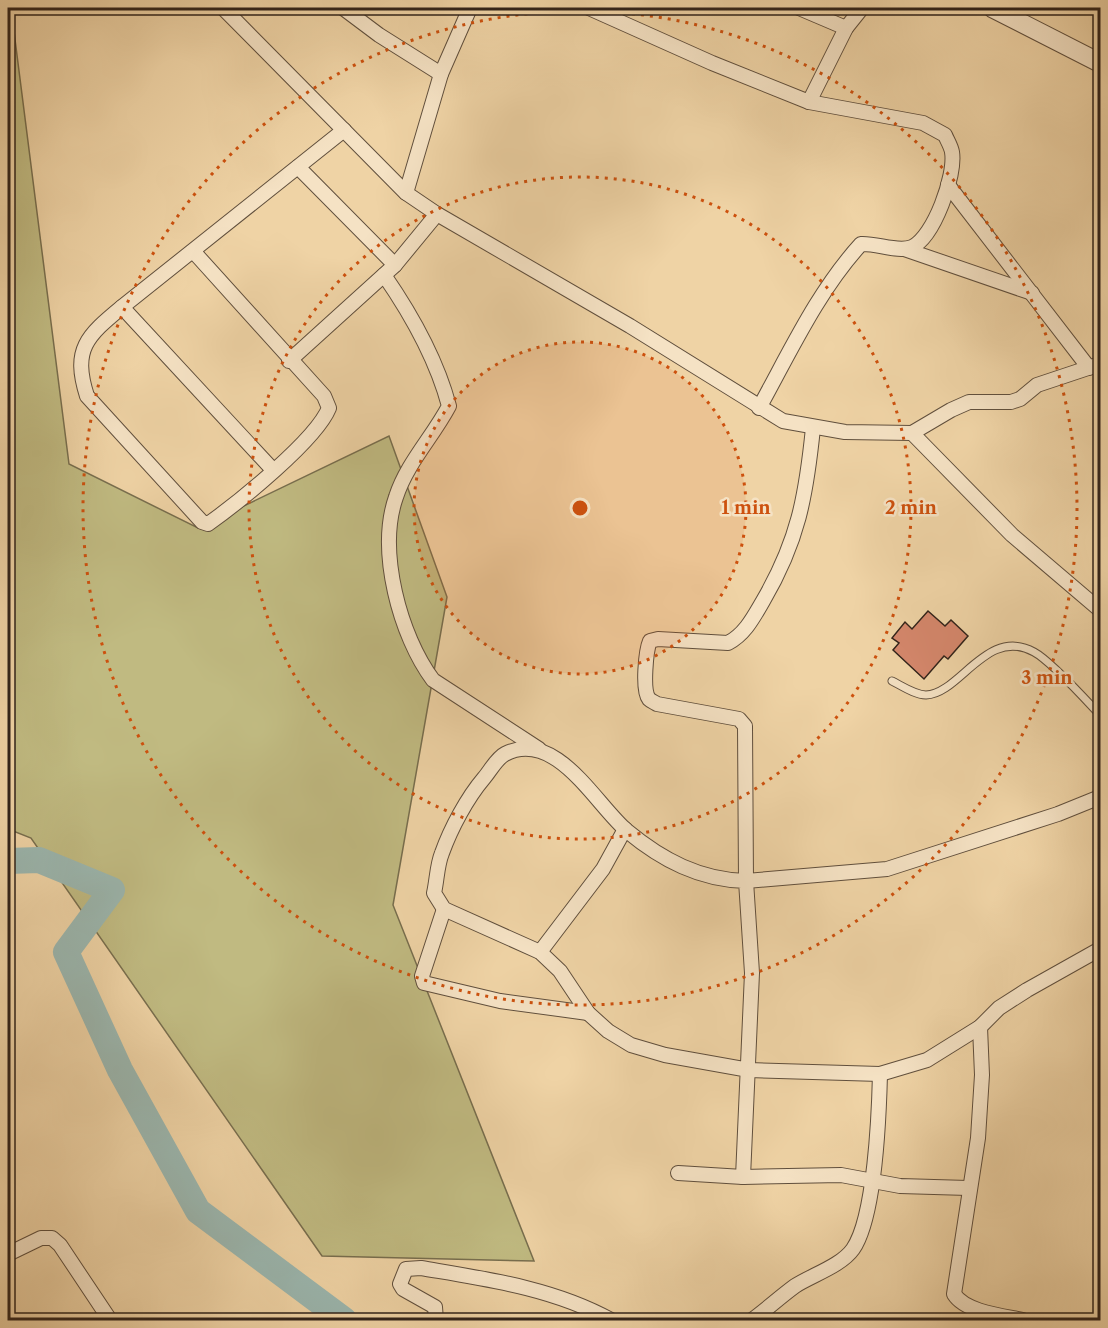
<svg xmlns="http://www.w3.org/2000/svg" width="1108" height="1328" font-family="'Libre Caslon Text',serif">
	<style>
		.green { fill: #c0ba81; stroke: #786e4e; stroke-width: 1.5 }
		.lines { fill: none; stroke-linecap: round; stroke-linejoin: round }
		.river { stroke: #9bb6ae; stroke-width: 26 }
		.building { fill: #d5876c; stroke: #31231a; stroke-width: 1.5 }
		.service-casing { stroke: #604f3d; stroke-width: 9 }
		.minor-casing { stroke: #604f3d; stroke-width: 16 }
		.tertiary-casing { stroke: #604f3d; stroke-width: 20 }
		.service { stroke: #f5e2c4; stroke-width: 7 }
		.minor { stroke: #f5e2c4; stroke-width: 14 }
		.tertiary { stroke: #f5e2c4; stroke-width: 18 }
		.ring { fill: none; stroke: #cd510e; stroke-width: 3; stroke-dasharray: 3 6 }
		.centre { fill: #cd510e; stroke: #f5e2c4; stroke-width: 3 }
		.ring-label { font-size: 18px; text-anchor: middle; font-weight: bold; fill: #cd510e; stroke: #f5e2c4; stroke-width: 5; stroke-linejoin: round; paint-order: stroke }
	</style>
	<rect width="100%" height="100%" fill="#efd3a5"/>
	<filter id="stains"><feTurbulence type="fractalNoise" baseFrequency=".00333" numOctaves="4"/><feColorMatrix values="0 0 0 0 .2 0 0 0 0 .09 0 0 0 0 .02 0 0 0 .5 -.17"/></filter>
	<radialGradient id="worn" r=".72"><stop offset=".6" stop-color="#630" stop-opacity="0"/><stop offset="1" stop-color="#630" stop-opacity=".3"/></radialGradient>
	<path class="green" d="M8 8H11L69 464 198 528 389 436 447 597 393 905 534 1261 322 1256 31 838 8 829Z"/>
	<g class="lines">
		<path class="river" d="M8 861 39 860 112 890 66 952 120 1070 198 1211 344 1320"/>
	</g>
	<path class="building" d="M928 611 945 626 951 620 968 636 948 659 944 656 924 679 893 650 899 643 892 638 905 622 912 629Z"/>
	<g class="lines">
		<g class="service-casing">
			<path id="service" d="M892 681C902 686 915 695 926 695 960 694 987 626 1034 652 1051 661 1085 699 1100 715"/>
		</g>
		<g class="minor-casing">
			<g id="minor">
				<path d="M223 8 406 193 437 214 630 326 783 421 845 432 912 433 951 410 969 402H1011L1020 399 1037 385 1100 364"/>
				<path d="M343 8 379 35 441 74"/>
				<path d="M589 8 712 63 809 102 846 28 862 8"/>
				<path d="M799 8 846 28"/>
				<path d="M298 167 395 265"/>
				<path d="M948 185 1089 368"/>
				<path d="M406 193 441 74 470 8"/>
				<path d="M904 249 1032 293"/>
				<path d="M193 251 324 396 329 408C316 440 239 502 208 524L202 522 87 396C72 349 87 336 122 307L344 130"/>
				<path d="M384 275C411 314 437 361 449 406 432 438 407 463 396 497 377 551 400 636 433 680L539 749"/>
				<path d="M122 307 273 470"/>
				<path d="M289 361 395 265 437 214"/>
				<path d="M759 408C790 352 818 291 861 244 877 243 898 253 912 247 934 237 956 175 952 152 951 146 947 140 945 135L923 123 809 102"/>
				<path d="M813 428C806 497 798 541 763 601 753 618 745 634 728 643L658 639 650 641C646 650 642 690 649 699 651 701 654 702 657 704L739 719 745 726 746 881 887 869 1058 814 1100 797"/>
				<path d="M912 433 1012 535 1100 610"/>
				<path d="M444 909 422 976 424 983 500 1001 588 1013"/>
				<path d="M540 952 603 869 625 829"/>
				<path d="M980 1027 982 1075 978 1138 954 1294C965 1312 1003 1316 1023 1320"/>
				<path d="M678 1173 743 1177 841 1175 900 1186 968 1188"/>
				<path d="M743 1177 752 973 746 881C700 880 662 860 627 831 596 805 556 728 505 754 497 758 490 771 484 778 467 798 451 828 442 853 437 865 437 880 434 893L444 909 540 952 560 971 588 1013 608 1031 631 1045 665 1055 749 1070 880 1074 927 1060 980 1027 999 1008 1027 990 1100 949"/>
				<path d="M8 1254 41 1238H52L60 1245 110 1320"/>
				<path d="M436 1320 435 1307 403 1289 400 1284 406 1269 421 1268C486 1279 553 1288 611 1320"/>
				<path d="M752 1320C767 1309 780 1297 795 1286 812 1275 841 1266 853 1249 875 1217 879 1114 880 1074"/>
			</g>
		</g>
		<g class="tertiary-casing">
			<path id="tertiary" d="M992 8 1100 63"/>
		</g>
		<use href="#service" class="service"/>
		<use href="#minor" class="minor"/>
		<use href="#tertiary" class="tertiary"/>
	</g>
	<circle cx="580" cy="508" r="166" fill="#cd510e" fill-opacity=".12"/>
	<g class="ring">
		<circle cx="580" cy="508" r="166"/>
		<circle cx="580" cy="508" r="331"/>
		<circle cx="580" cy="508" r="497"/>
	</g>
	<circle cx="580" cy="508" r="9" class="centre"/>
	<g class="ring-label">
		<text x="746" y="514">1 min</text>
		<text x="911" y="514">2 min</text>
		<text x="1047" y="684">3 min</text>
	</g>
	<rect width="1108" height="1328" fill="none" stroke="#efd3a5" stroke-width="30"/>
	<rect x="9" y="9" width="1090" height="1310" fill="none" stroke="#31231a" stroke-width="3"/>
	<rect x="15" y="15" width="1078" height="1298" fill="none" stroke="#31231a" stroke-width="1.5"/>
	<rect width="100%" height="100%" filter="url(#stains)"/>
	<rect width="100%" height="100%" fill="url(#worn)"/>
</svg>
